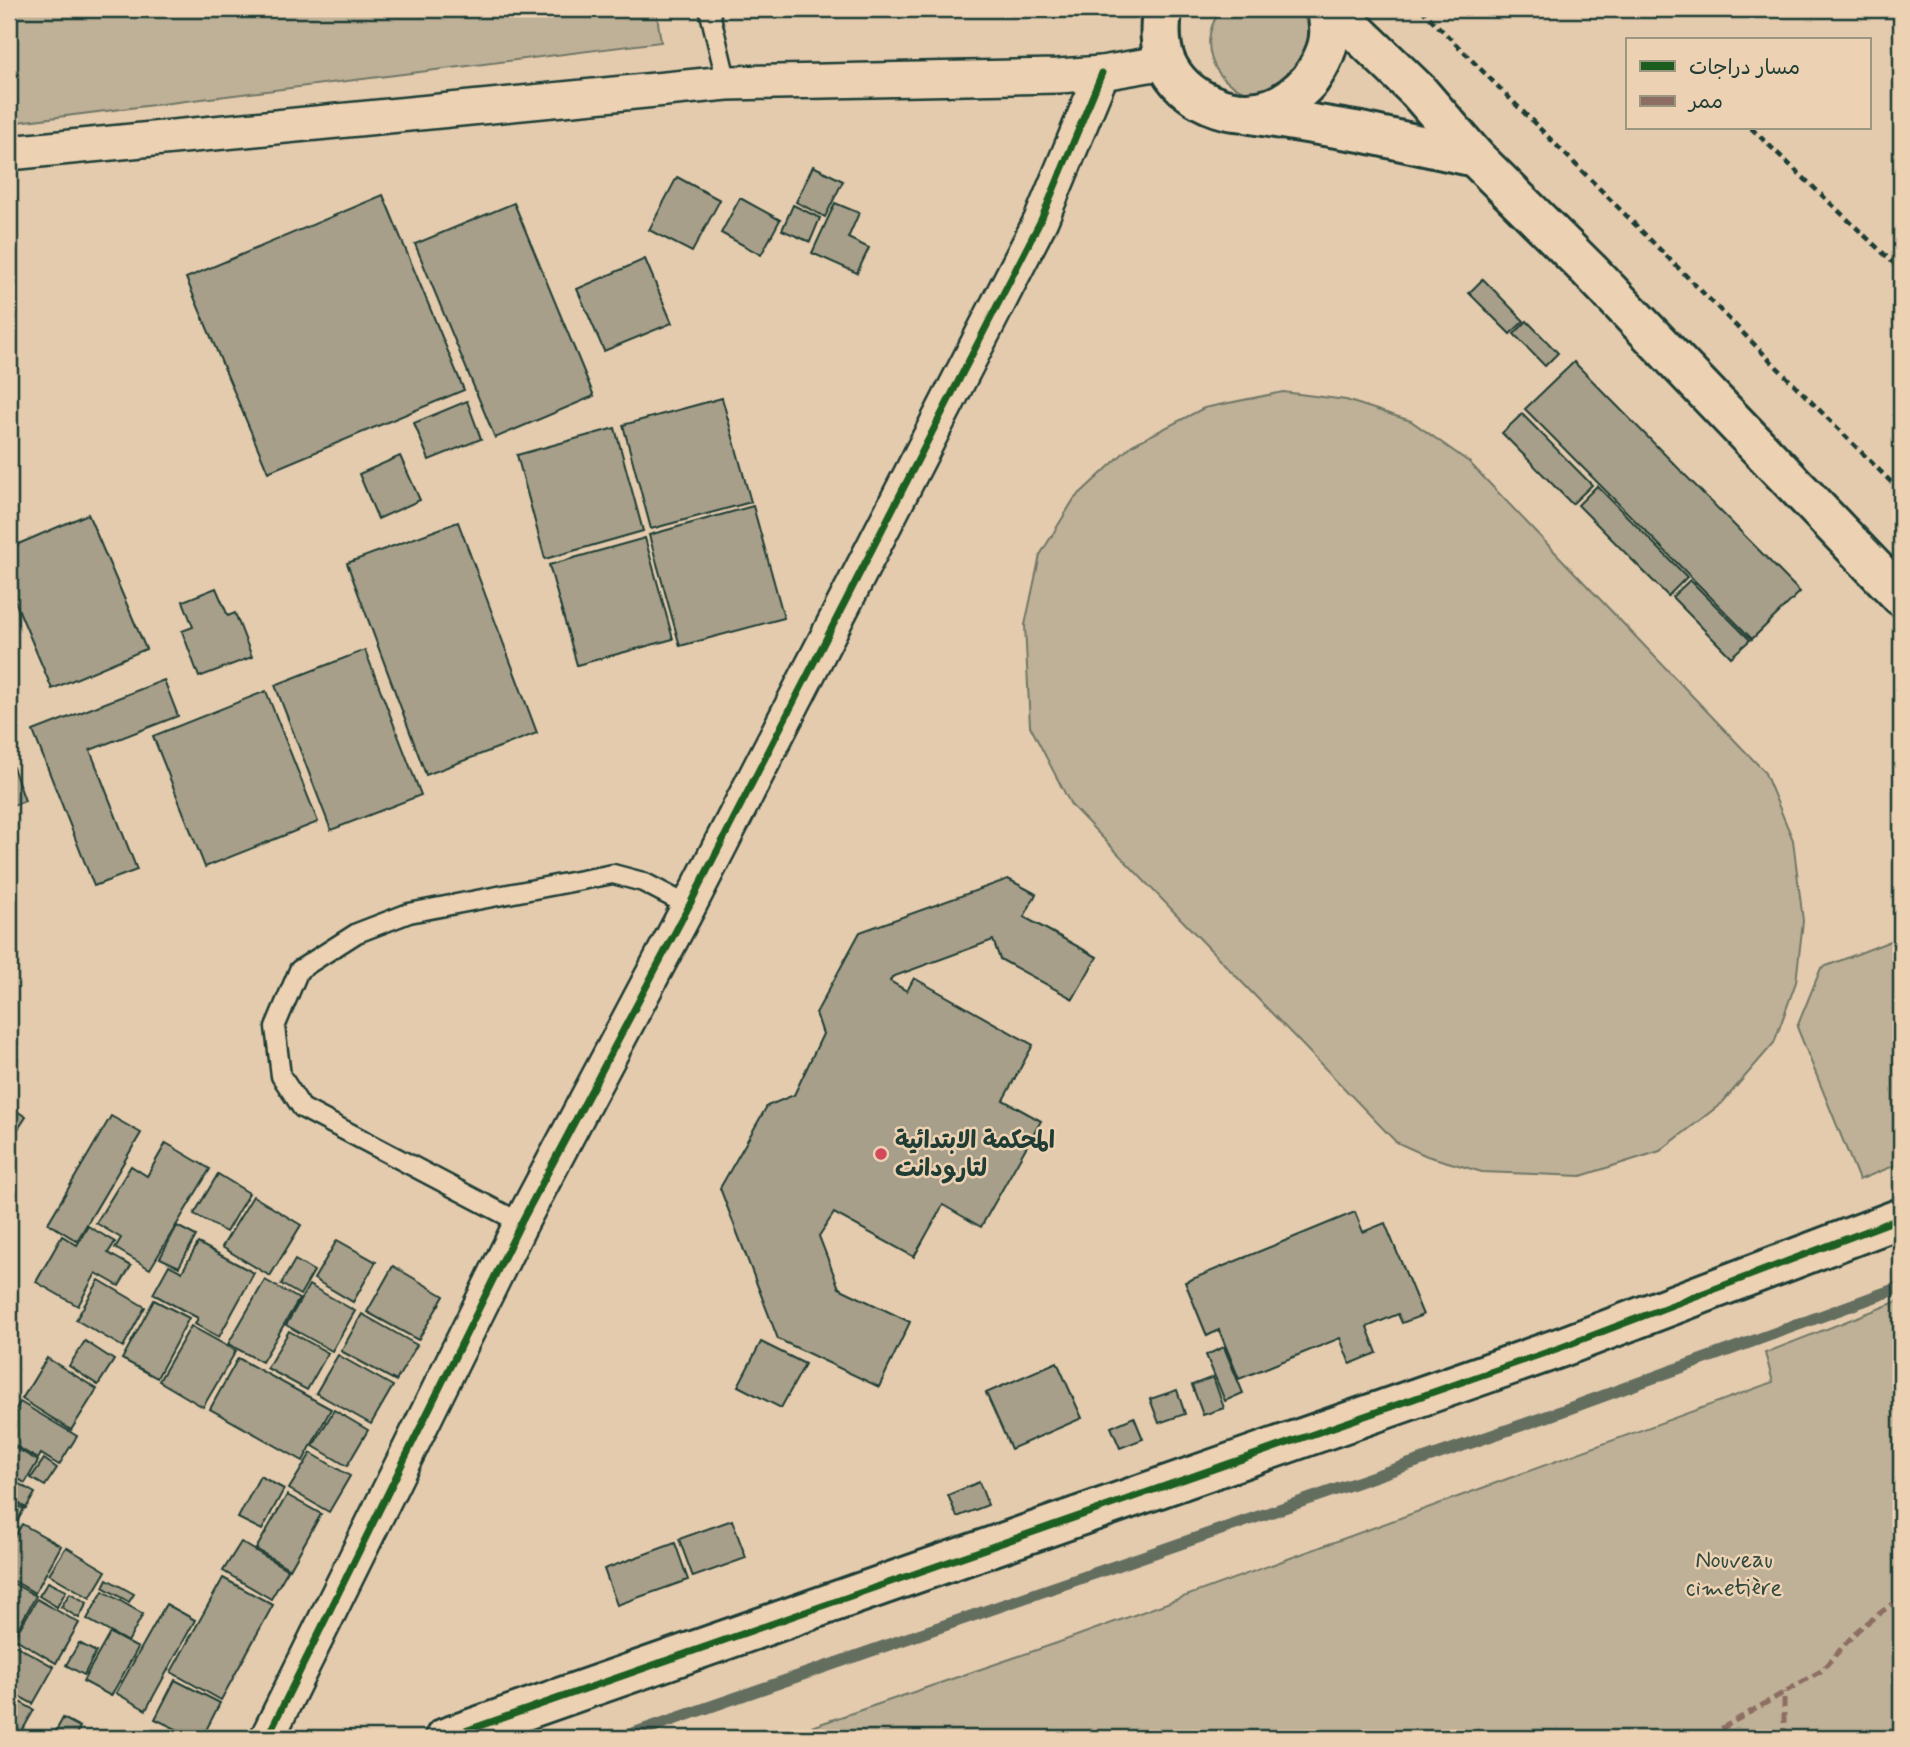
<svg xmlns="http://www.w3.org/2000/svg" width="1910" height="1747" font-family="Mynerve,'Playpen Sans Arabic',sans-serif">
	<style>
		.green { fill: #bfb197; stroke: #6f7766; stroke-width: 2 }
		.lines { fill: none; stroke-linecap: round; stroke-linejoin: round }
		.stream { stroke: #636e5f; stroke-width: 12 }
		.building { fill: #a79f89; stroke: #1f3d34; stroke-width: 2 }
		.service-casing { stroke: #1f3d34; stroke-width: 23 }
		.minor-casing { stroke: #1f3d34; stroke-width: 38 }
		.tertiary-casing { stroke: #1f3d34; stroke-width: 44 }
		.path { stroke: #1f3d34; stroke-width: 4.5; stroke-dasharray: 7 5; stroke-linecap: butt }
		.service { stroke: #ecd1b3; stroke-width: 18 }
		.minor { stroke: #ecd1b3; stroke-width: 33 }
		.tertiary { stroke: #ecd1b3; stroke-width: 38 }
		.quiet { stroke: #8d6e63; stroke-width: 5; stroke-dasharray: 10 5; stroke-linecap: butt }
		.cycleway-casing { stroke: #ecd1b3; stroke-width: 11 }
		.cycleway { stroke: #1b5e20; stroke-width: 7 }
		.poi-dot { fill: #d1495b; stroke: #ecd1b3; stroke-width: 2.5 }
		.labels { text-anchor: middle; stroke-width: 5; stroke-linejoin: round; paint-order: stroke }
		.poi-label { font-size: 24px; font-weight: bold; fill: #1f3d34; stroke: #ecd1b3; text-anchor: start }
		.park-label { font-size: 24px; fill: #2f493e; stroke: #ecd1b3 }
	</style>
	<rect width="100%" height="100%" fill="#e4cbae"/>
	<filter id="ink" filterUnits="userSpaceOnUse"><feTurbulence type="fractalNoise" baseFrequency=".0143" numOctaves="2"/><feDisplacementMap in="SourceGraphic" scale="14" xChannelSelector="R" yChannelSelector="G"/><feConvolveMatrix kernelMatrix="1 2 1 2 8 2 1 2 1" color-interpolation-filters="sRGB"/></filter>
	<g filter="url(#ink)">
		<g class="green">
			<path d="M9 9H656L661 42 9 123Z"/>
			<path d="M1222 9H1299L1308 24 1311 42 1286 87C1275 89 1259 95 1248 92 1210 83 1197 38 1222 9Z"/>
			<path d="M1283 392 1346 400 1411 421 1469 462 1764 771 1793 840 1803 921 1796 982 1774 1043 1722 1103 1660 1151 1581 1176 1482 1172 1427 1156 1396 1142 1071 805 1030 726 1025 625 1040 555 1074 499 1132 445 1204 408Z"/>
			<path d="M1901 937V1163L1859 1180 1797 1027 1821 968Z"/>
			<path d="M1901 1300V1738H779L1060 1642 1773 1382 1765 1353Z"/>
		</g>
		<g class="lines">
			<path class="stream" d="M620 1738 1551 1415 1901 1287"/>
		</g>
		<g class="building">
			<path d="M813 166 843 181 825 217 796 202Z"/>
			<path d="M677 177 720 200 692 252 649 230Z"/>
			<path d="M383 195 464 390 268 472 186 278Z"/>
			<path d="M740 198 780 220 761 255 721 233Z"/>
			<path d="M514 203 594 396 495 438 415 244Z"/>
			<path d="M835 203 859 213 848 238 869 248 857 273 812 253Z"/>
			<path d="M793 205 820 218 810 242 782 230Z"/>
			<path d="M645 259 672 323 604 351 577 289Z"/>
			<path d="M1483 279 1524 321 1510 334 1469 293Z"/>
			<path d="M1527 321 1558 353 1545 366 1514 334Z"/>
			<path d="M1574 362 1800 592 1752 639 1525 409Z"/>
			<path d="M722 398 751 502 651 529 623 425Z"/>
			<path d="M467 401 481 439 429 460 414 423Z"/>
			<path d="M1522 414 1592 485 1572 504 1502 433Z"/>
			<path d="M615 428 643 531 545 559 517 455Z"/>
			<path d="M400 456 420 500 378 519 359 474Z"/>
			<path d="M1597 486 1687 577 1668 596 1578 505Z"/>
			<path d="M753 506 784 618 680 646 649 535Z"/>
			<path d="M88 514 146 649 52 689 9 587V548Z"/>
			<path d="M458 522 537 733 426 775 347 563Z"/>
			<path d="M645 538 673 639 577 665 549 565Z"/>
			<path d="M1690 580 1750 640 1731 657 1672 597Z"/>
			<path d="M216 588 228 616 235 613 252 657 199 677 182 631 193 627 183 601Z"/>
			<path d="M365 650 421 795 331 830 275 685Z"/>
			<path d="M164 680 178 716 90 750 137 870 94 886 33 731Z"/>
			<path d="M266 691 318 822 205 867 153 736Z"/>
			<path d="M9 756 25 801 9 807Z"/>
			<path d="M1008 879 1036 894 1024 917 1097 957 1073 999 1000 959 993 940 892 977 890 981 907 991 914 978 1033 1045 1003 1100 1041 1121 981 1227 943 1205 914 1257 834 1213 819 1236 839 1288 910 1322 879 1387 778 1339 720 1188 767 1106 794 1095 823 1034 816 1013 860 932Z"/>
			<path d="M9 1106 26 1117 9 1143Z"/>
			<path d="M111 1116 141 1133 77 1241 48 1223Z"/>
			<path d="M166 1143 210 1169 150 1269 115 1248 121 1238 96 1223 131 1166 147 1176Z"/>
			<path d="M218 1174 249 1193 226 1232 194 1214Z"/>
			<path d="M253 1196 301 1225 270 1276 222 1247Z"/>
			<path d="M1355 1212 1363 1232 1385 1223 1423 1315 1402 1323 1398 1314 1367 1327 1377 1353 1350 1364 1340 1338 1239 1379 1219 1330 1207 1336 1185 1282Z"/>
			<path d="M88 1226 115 1242 108 1253 131 1266 119 1286 96 1273 78 1306 36 1282 62 1236 77 1245Z"/>
			<path d="M177 1226 196 1236 179 1267 160 1258Z"/>
			<path d="M337 1240 376 1262 353 1302 314 1279Z"/>
			<path d="M198 1243 254 1273 219 1337 195 1324 198 1318 153 1294 169 1265 182 1272Z"/>
			<path d="M295 1260 314 1271 300 1295 281 1284Z"/>
			<path d="M393 1266 444 1296 418 1340 367 1312Z"/>
			<path d="M99 1280 145 1307 123 1347 76 1320Z"/>
			<path d="M265 1280 299 1299 262 1362 228 1344Z"/>
			<path d="M309 1285 355 1311 332 1351 286 1325Z"/>
			<path d="M154 1300 189 1318 157 1378 122 1359Z"/>
			<path d="M362 1314 417 1345 396 1381 341 1351Z"/>
			<path d="M191 1326 236 1351 203 1407 159 1381Z"/>
			<path d="M289 1331 328 1353 307 1390 267 1368Z"/>
			<path d="M85 1341 114 1360 98 1385 69 1366Z"/>
			<path d="M761 1342 805 1364 781 1408 738 1386Z"/>
			<path d="M1224 1347 1243 1393 1225 1401 1206 1355Z"/>
			<path d="M338 1355 393 1386 371 1424 316 1393Z"/>
			<path d="M47 1358 97 1389 71 1430 22 1399Z"/>
			<path d="M238 1358 331 1409 303 1461 210 1409Z"/>
			<path d="M1057 1362 1082 1418 1011 1449 986 1393Z"/>
			<path d="M1213 1377 1224 1408 1203 1415 1192 1385Z"/>
			<path d="M1177 1390 1185 1414 1159 1423 1150 1399Z"/>
			<path d="M20 1402 77 1436 59 1465 41 1454 38 1459 9 1442V1420Z"/>
			<path d="M334 1410 368 1430 347 1466 313 1446Z"/>
			<path d="M1134 1417 1143 1439 1120 1448 1111 1427Z"/>
			<path d="M9 1444 38 1461 25 1483 9 1473Z"/>
			<path d="M311 1453 350 1476 329 1512 289 1489Z"/>
			<path d="M44 1459 57 1468 45 1486 31 1478Z"/>
			<path d="M260 1476 284 1489 262 1530 238 1518Z"/>
			<path d="M16 1482 35 1493 26 1508 9 1497Z"/>
			<path d="M979 1482 988 1505 957 1517 948 1495Z"/>
			<path d="M287 1495 321 1514 290 1569 256 1549Z"/>
			<path d="M9 1501 24 1509 9 1537Z"/>
			<path d="M732 1520 746 1558 693 1577 679 1539Z"/>
			<path d="M22 1524 61 1546 35 1593 9 1578V1547Z"/>
			<path d="M241 1542 288 1570 271 1599 223 1571Z"/>
			<path d="M675 1543 688 1580 617 1605 604 1569Z"/>
			<path d="M66 1547 106 1571 90 1598 49 1574Z"/>
			<path d="M223 1578 273 1605 221 1700 171 1672Z"/>
			<path d="M107 1579 134 1594 129 1602 103 1587Z"/>
			<path d="M9 1581 36 1596 13 1637 9 1634Z"/>
			<path d="M48 1582 66 1591 57 1607 39 1596Z"/>
			<path d="M103 1591 143 1614 128 1642 87 1619Z"/>
			<path d="M70 1593 87 1603 79 1618 61 1607Z"/>
			<path d="M37 1599 79 1623 56 1663 14 1638Z"/>
			<path d="M166 1604 195 1620 146 1710 116 1693Z"/>
			<path d="M110 1633 138 1648 111 1696 83 1681Z"/>
			<path d="M79 1643 96 1652 84 1675 66 1665Z"/>
			<path d="M15 1645 54 1667 33 1704 9 1691V1656Z"/>
			<path d="M175 1680 220 1703 202 1738H195L155 1719Z"/>
			<path d="M9 1696 34 1710 18 1738H9Z"/>
			<path d="M63 1718 80 1727 74 1738H52Z"/>
		</g>
		<g class="lines">
			<g class="service-casing">
				<g id="service">
					<path d="M709 9 727 83"/>
					<path d="M521 1223 302 1108 281 1076 275 1027 299 970 357 933 409 913 613 874 643 882 689 906"/>
				</g>
			</g>
			<g class="minor-casing">
				<g id="minor">
					<path d="M9 153 727 83 1058 76 1102 73 1166 62"/>
					<path d="M267 1738 521 1223 689 906 1041 220 1102 73"/>
				</g>
			</g>
			<g class="tertiary-casing">
				<g id="tertiary">
					<path d="M1162 9C1160 27 1159 45 1166 62 1183 100 1232 121 1271 108 1286 103 1300 91 1310 80 1319 67 1328 52 1329 36 1330 27 1328 17 1327 9"/>
					<path d="M1333 9 1418 91 1475 157 1589 270 1901 596"/>
					<path d="M1251 114 1361 132 1475 157"/>
					<path d="M445 1738 1562 1347 1901 1218"/>
				</g>
			</g>
			<g class="path">
				<path d="M1421 9 1901 492"/>
				<path d="M1751 128 1901 270"/>
			</g>
			<use href="#service" class="service"/>
			<use href="#minor" class="minor"/>
			<use href="#tertiary" class="tertiary"/>
			<g class="quiet">
				<path d="M1710 1738 1719 1730 1821 1671 1858 1630 1901 1597"/>
				<path d="M1784 1738V1692"/>
			</g>
			<g class="cycleway-casing">
				<g id="cycleway">
					<path d="M267 1738 521 1223 689 906 1041 220 1102 73"/>
					<path d="M445 1738 1562 1347 1901 1218"/>
				</g>
			</g>
			<use href="#cycleway" class="cycleway"/>
		</g>
	</g>
	<circle class="poi-dot" cx="881" cy="1154" r="7"/>
	<g class="labels">
		<g class="poi-label">
			<text x="895" y="1148">المحكمة الابتدائية<tspan x="895" dy="28">لتارودانت</tspan></text>
		</g>
		<g class="park-label">
			<text x="1734" y="1567">Nouveau<tspan x="1734" dy="28">cimetière</tspan></text>
		</g>
	</g>
	<rect width="1910" height="1747" fill="none" stroke="#ecd1b3" stroke-width="35"/>
	<rect x="18" y="18" width="1875" height="1712" fill="none" stroke="#1f3d34" stroke-width="2.5" filter="url(#ink)"/>
	<rect x="1626" y="38" width="245" height="91" fill="#ecd1b3" stroke="#9a9680" stroke-width="2"/>
	<rect x="1640" y="61" width="35" height="10" fill="#1b5e20" stroke="#9a9680" stroke-width="2"/>
	<text x="1689" y="74" font-size="21" fill="#1f3d34">مسار دراجات</text>
	<rect x="1640" y="96" width="35" height="10" fill="#8d6e63" stroke="#9a9680" stroke-width="2"/>
	<text x="1689" y="108" font-size="21" fill="#1f3d34">ممر</text>
</svg>
